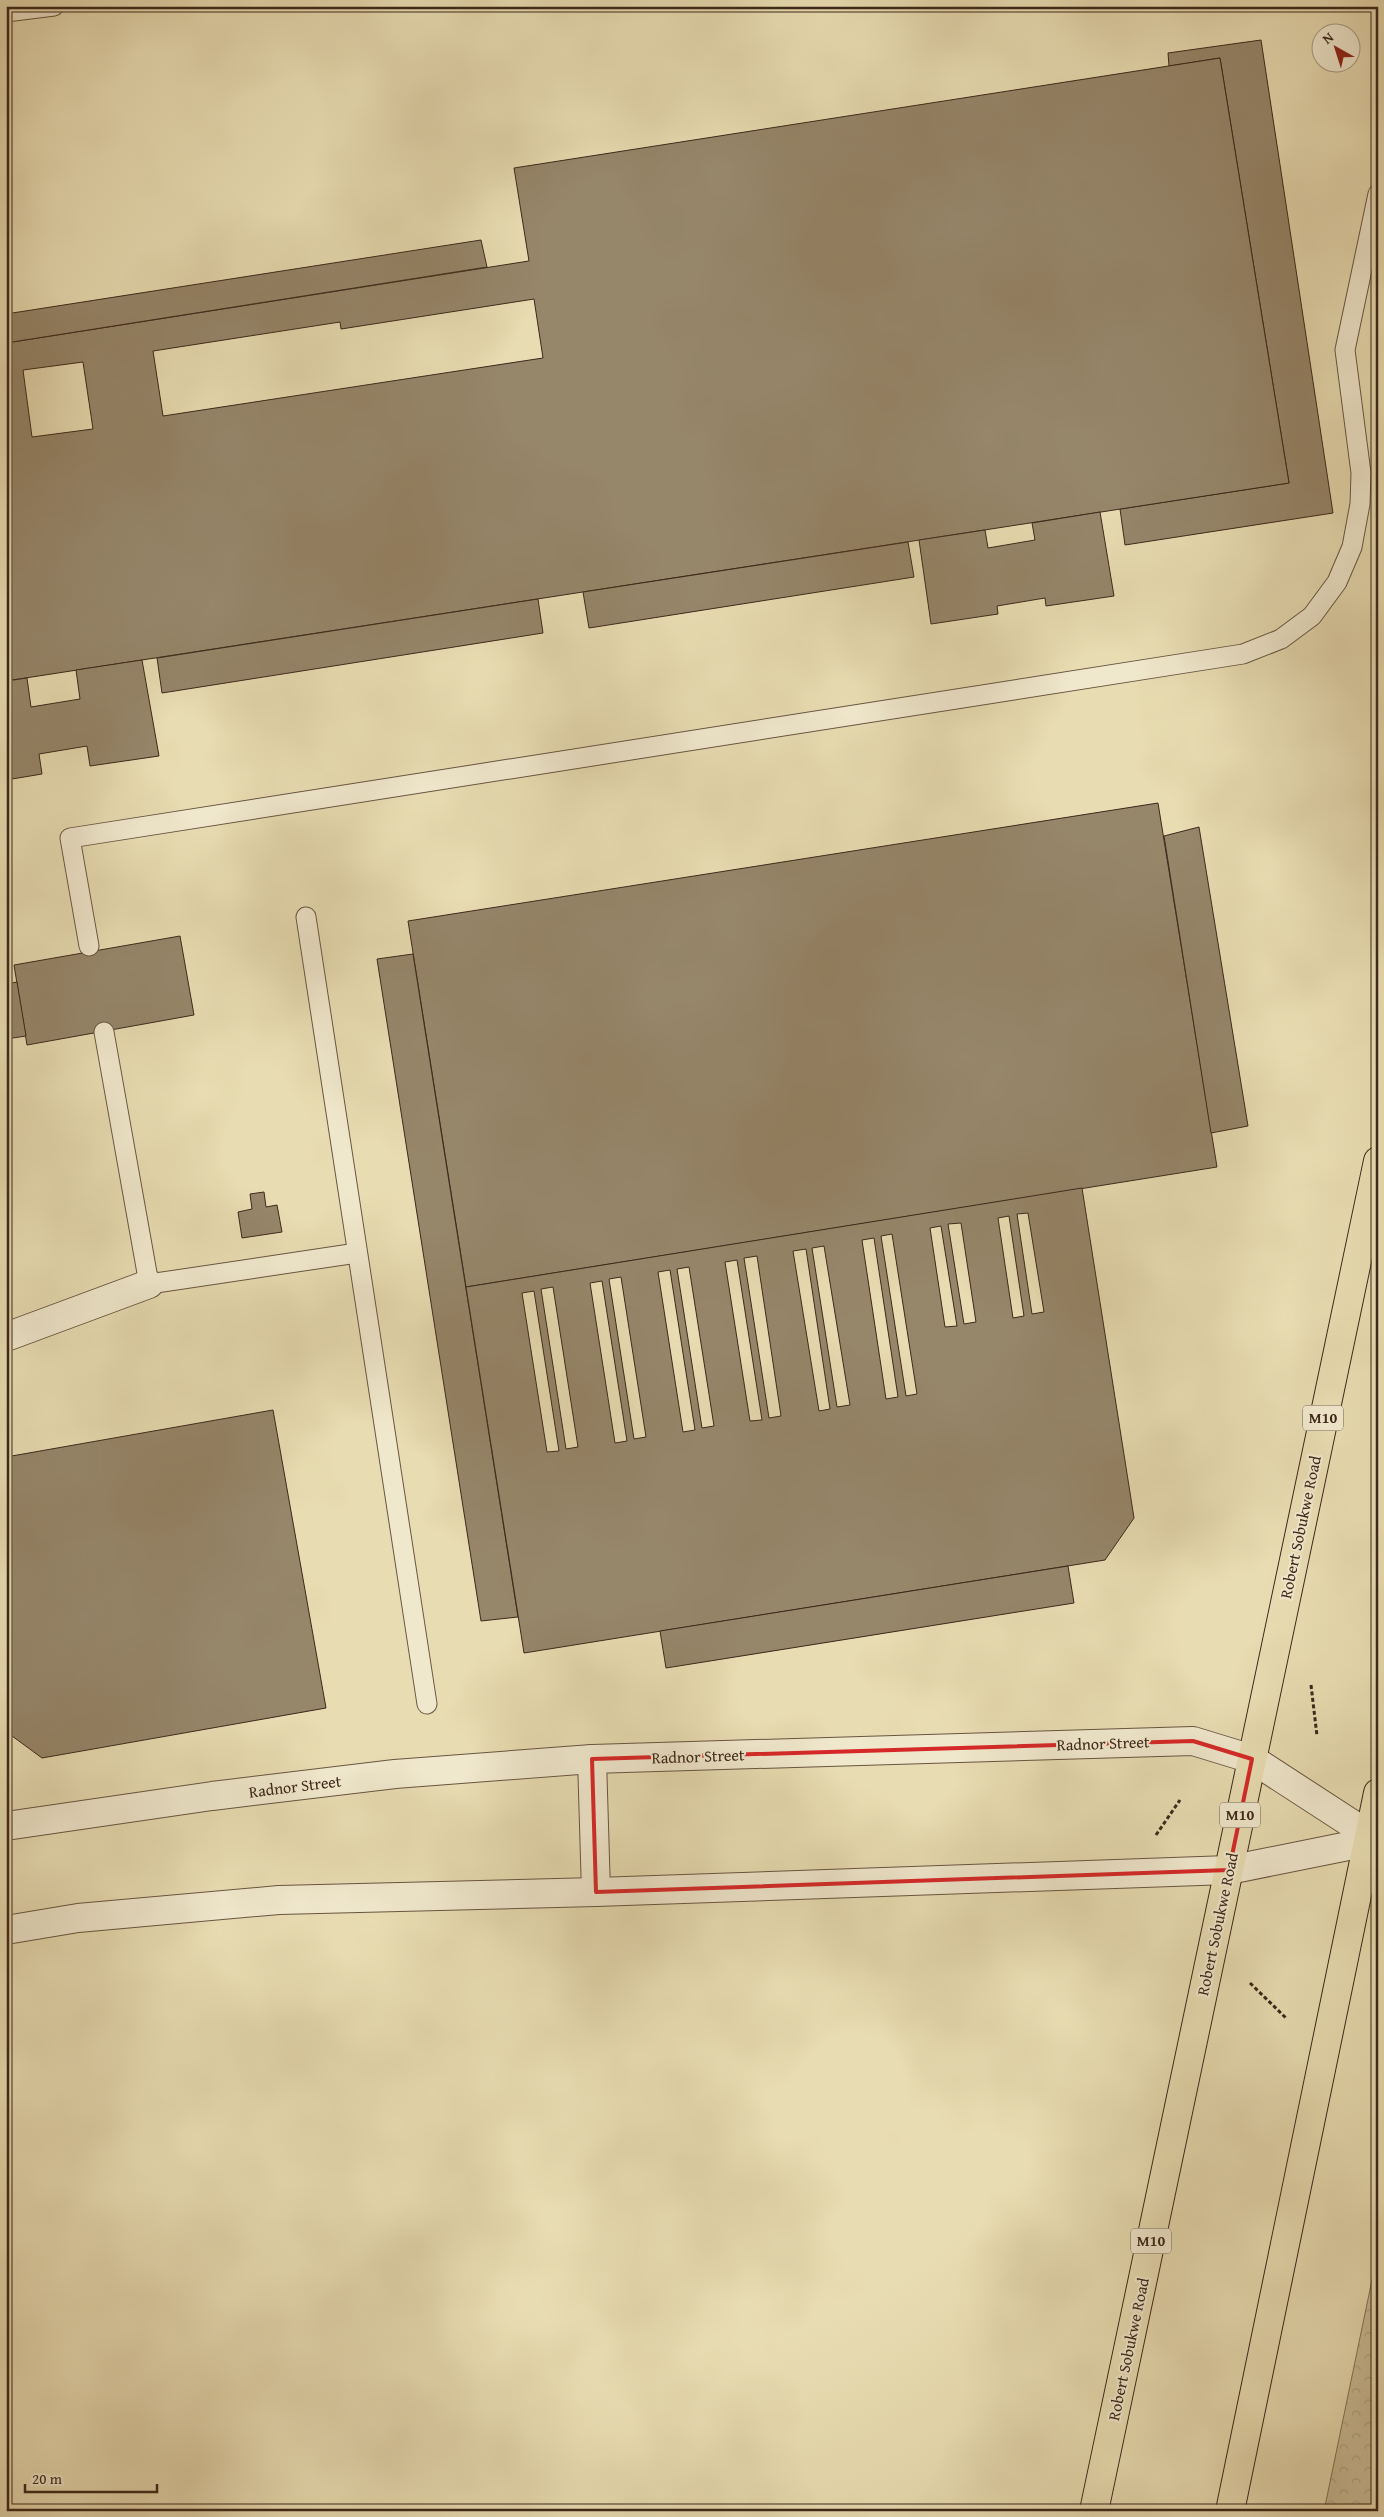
<svg xmlns="http://www.w3.org/2000/svg" width="1384" height="2517" font-family="'Gentium Book Plus',serif">
	<style>
		.forest { fill: url(#forest-crowns); stroke: #84725a }
		.building { fill: #96866a; stroke: #3d281b; fill-rule: evenodd }
		.lines { fill: none; stroke-linecap: round; stroke-linejoin: round }
		.service-casing { stroke: #685541; stroke-width: 21 }
		.minor-casing { stroke: #685541; stroke-width: 30 }
		.tertiary-casing { stroke: #685541; stroke-width: 30 }
		.primary-casing { stroke: #3d281b; stroke-width: 30 }
		.path { stroke: #3d281b; stroke-width: 3; stroke-dasharray: 4 2.5; stroke-linecap: butt }
		.service { stroke: #f0e8cd; stroke-width: 19 }
		.minor { stroke: #f0e8cd; stroke-width: 28 }
		.tertiary { stroke: #f0e8cd; stroke-width: 28 }
		.primary { stroke: #e8dcb2; stroke-width: 28 }
		.marked { fill: none; stroke: #d62828; stroke-width: 4; stroke-linejoin: round }
		.labels { text-anchor: middle; stroke-width: 4; stroke-linejoin: round; paint-order: stroke }
		.shield { fill: #f0e8cd; stroke: #736250; stroke-width: 1 }
		.shield-label { font-size: 15px; font-weight: bold; fill: #3d281b }
		.street-label { font-size: 16px; fill: #3d281b; stroke: #f0e8cd }
	</style>
	<defs>
		<pattern id="forest-crowns" width="20" height="18" patternUnits="userSpaceOnUse" patternTransform="scale(1.25)"><rect width="20" height="18" fill="#cbbd98"/><path d="M2 6a3 3 0 1 1 6 0M12 15a3 3 0 1 1 6 0" fill="none" stroke="#afa282"/></pattern>
	</defs>
	<rect width="100%" height="100%" fill="#e8dcb2"/>
	<filter id="stains"><feTurbulence type="fractalNoise" baseFrequency=".004" numOctaves="4"/><feColorMatrix values="0 0 0 0 .2 0 0 0 0 .09 0 0 0 0 .02 0 0 0 .5 -.17"/></filter>
	<radialGradient id="worn" r=".72"><stop offset=".6" stop-color="#630" stop-opacity="0"/><stop offset="1" stop-color="#630" stop-opacity=".3"/></radialGradient>
	<path class="forest" d="M1378 2251V2511H1324Z"/>
	<g class="building">
		<path d="M1261 40 1333 513 1125 545 1120 509 1289 483 1220 58 1169 66 1168 53Z"/>
		<path d="M1220 58 1289 483 6 681V343L529 261 514 168ZM534 299 543 358 163 416 153 351 340 322 341 329ZM83 362 93 429 32 437 23 370Z"/>
		<path d="M481 240 487 267 6 343V314Z"/>
		<path d="M1100 512 1114 596 1046 606 1045 598 997 606 998 614 931 624 919 540 985 530 988 548 1035 540 1032 523Z"/>
		<path d="M908 542 914 577 589 628 583 592Z"/>
		<path d="M538 599 543 633 162 693 157 658Z"/>
		<path d="M142 660 159 756 90 766 87 746 39 754 42 774 6 780V681L27 678 31 707 80 699 76 670Z"/>
		<path d="M1158 803 1217 1167 466 1287 408 921Z"/>
		<path d="M1199 827 1248 1126 1211 1133 1164 836Z"/>
		<path d="M180 936 194 1015 27 1045 14 965Z"/>
		<path d="M413 954 518 1617 481 1621 377 959Z"/>
		<path d="M17 982 26 1036 6 1039V984Z"/>
		<path d="M1082 1188 1134 1518 1105 1560 524 1653 466 1287ZM1028 1213 1044 1312 1032 1314 1017 1214ZM1009 1216 1024 1316 1013 1318 998 1218ZM961 1223 976 1322 964 1324 948 1224ZM941 1226 957 1326 945 1327 930 1228ZM892 1234 917 1394 906 1396 881 1236ZM874 1238 898 1397 886 1399 862 1240ZM824 1246 850 1405 837 1407 812 1248ZM806 1249 830 1409 819 1411 793 1251ZM757 1256 781 1416 769 1418 744 1258ZM737 1260 762 1420 750 1421 725 1262ZM689 1267 714 1426 702 1428 677 1269ZM670 1270 695 1430 683 1432 658 1272ZM621 1277 646 1437 634 1439 609 1279ZM602 1281 627 1441 615 1443 590 1283ZM553 1287 578 1447 566 1449 541 1289ZM534 1291 559 1451 547 1452 522 1293Z"/>
		<path d="M264 1192 266 1207 277 1205 282 1232 242 1238 238 1212 252 1209 250 1194Z"/>
		<path d="M273 1410 326 1708 42 1758 8 1733 6 1457Z"/>
		<path d="M1068 1566 1074 1603 666 1668 660 1631Z"/>
	</g>
	<g class="lines">
		<g class="service-casing">
			<g id="service">
				<path d="M6 12 54 6"/>
				<path d="M306 917 427 1704"/>
				<path d="M89 946 70 838 1243 654 1281 639 1312 616 1337 582 1352 547 1360 504 1361 473 1345 350 1378 194"/>
				<path d="M104 1032 149 1284 357 1253"/>
			</g>
		</g>
		<g class="minor-casing">
			<path id="minor" d="M6 1337 149 1284"/>
		</g>
		<g class="tertiary-casing">
			<g id="tertiary">
				<path d="M592 1759 596 1892"/>
				<path d="M6 1826 212 1796 395 1774 592 1759 1193 1741 1252 1759 1369 1835"/>
				<path d="M6 1930 78 1918 279 1900 596 1892 1229 1870 1368 1842"/>
			</g>
		</g>
		<g class="primary-casing">
			<g id="primary">
				<path d="M1094 2511 1378 1161"/>
				<path d="M1230 2511 1378 1793"/>
			</g>
		</g>
		<g class="path">
			<path d="M1311 1685 1317 1736"/>
			<path d="M1156 1835 1180 1800"/>
			<path d="M1250 1983 1286 2018"/>
		</g>
		<use href="#service" class="service"/>
		<use href="#minor" class="minor"/>
		<use href="#tertiary" class="tertiary"/>
		<use href="#primary" class="primary"/>
	</g>
	<path class="marked" d="M1193 1741 1252 1759 1229 1870 596 1892 592 1759Z"/>
	<g class="labels">
		<g class="shield">
			<rect x="1303" y="1405.5" width="40" height="25" rx="4"/>
			<rect x="1220" y="1802.5" width="40" height="25" rx="4"/>
			<rect x="1131" y="2228.5" width="40" height="25" rx="4"/>
		</g>
		<g class="shield-label">
			<text x="1323" y="1423">M10</text>
			<text x="1240" y="1820">M10</text>
			<text x="1151" y="2246">M10</text>
		</g>
		<g class="street-label">
			<text transform="translate(1300 1527) rotate(-78)" y="6">Robert Sobukwe Road</text>
			<text transform="translate(1103 1743) rotate(-2)" y="6">Radnor Street</text>
			<text transform="translate(698 1756) rotate(-2)" y="6">Radnor Street</text>
			<text transform="translate(295 1786) rotate(-7)" y="6">Radnor Street</text>
			<text transform="translate(1217 1924) rotate(-78)" y="6">Robert Sobukwe Road</text>
			<text transform="translate(1128 2349) rotate(-78)" y="6">Robert Sobukwe Road</text>
		</g>
	</g>
	<rect width="1384" height="2517" fill="none" stroke="#e8dcb2" stroke-width="25"/>
	<rect x="8" y="8" width="1369" height="2502" fill="none" stroke="#3d281b" stroke-width="2.5"/>
	<rect x="12" y="12" width="1359" height="2492" fill="none" stroke="#3d281b"/>
	<g transform="translate(1336 48) rotate(321)"><circle r="24" fill="#f0e8cd" stroke="#a89b86"/>
	<path d="M0-4L9 19L0 12L-9 19Z" fill="#8f2418"/>
	<text y="-8" font-size="14" font-weight="bold" text-anchor="middle" fill="#3d281b">N</text>
	</g>
	<path d="M25 2484v8h132v-8" fill="none" stroke="#3d281b" stroke-width="2.5"/>
	<text x="32" y="2484" font-size="15" fill="#3d281b" stroke="#f0e8cd" stroke-width="4" paint-order="stroke">20 m</text>
	<rect width="100%" height="100%" filter="url(#stains)"/>
	<rect width="100%" height="100%" fill="url(#worn)"/>
</svg>
